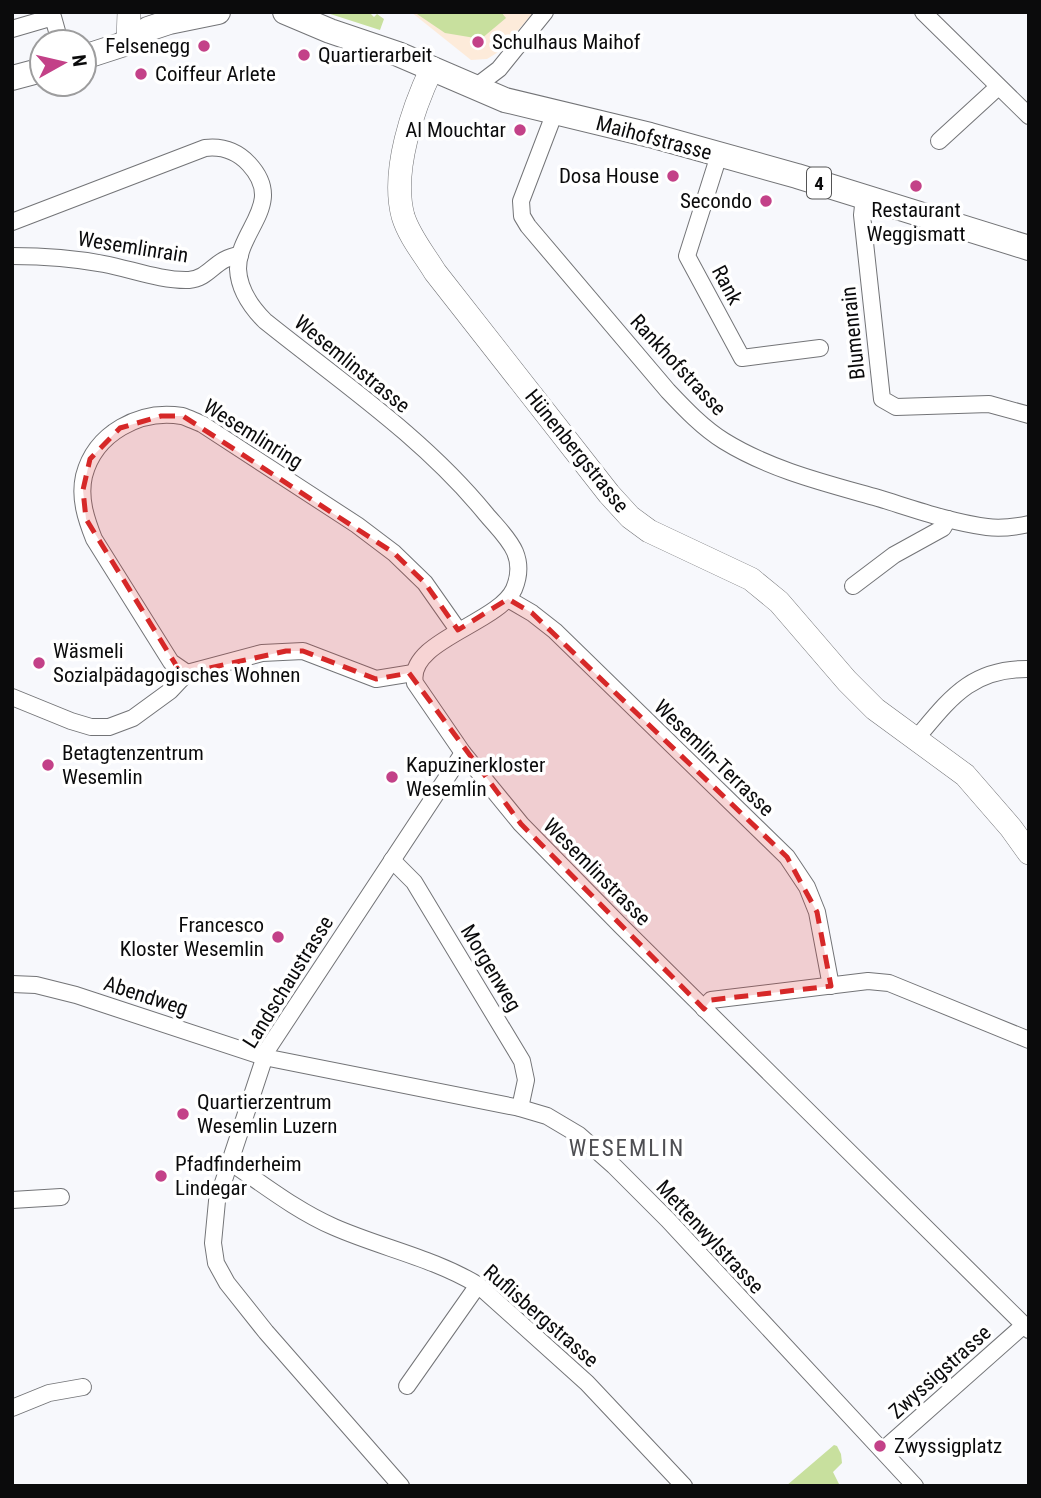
<svg xmlns="http://www.w3.org/2000/svg" width="1041" height="1498" font-family="'Roboto Condensed',sans-serif">
	<style>
		.education { fill: #fdebda }
		.green { fill: #c8e09e }
		.lines { fill: none; stroke-linecap: round; stroke-linejoin: round }
		.street-casing { stroke: #737477; stroke-width: 18 }
		.secondary-casing { stroke: #737477; stroke-width: 24 }
		.primary-casing { stroke: #737477; stroke-width: 26 }
		.street { stroke: #fff; stroke-width: 16 }
		.secondary { stroke: #fff; stroke-width: 23 }
		.primary { stroke: #fff; stroke-width: 24 }
		.marked { fill: #d62828; fill-opacity: 0.2; stroke: #d62828; stroke-width: 5; stroke-dasharray: 14 9; stroke-linejoin: round }
		.poi-dot { fill: #c34188; stroke: #fff; stroke-width: 2.5 }
		.labels { text-anchor: middle; stroke-width: 7; stroke-linejoin: round; paint-order: stroke }
		.shield { fill: #fff; stroke: #545455; stroke-width: 2 }
		.shield-label { font-size: 19px; font-weight: bold; fill: #0b0b0c }
		.poi-label { font-size: 21px; fill: #0b0b0c; stroke: #fff; text-anchor: start }
		.street-label { font-size: 21px; fill: #0b0b0c; stroke: #fff }
		.neighbourhood-label { font-size: 23px; letter-spacing: 2px; fill: #4e4e52; stroke: #fff }
	</style>
	<rect width="100%" height="100%" fill="#f7f8fc"/>
	<path class="education" d="M411 12H534L500 51 487 59 471 60Z"/>
	<g class="green">
		<path d="M324 12H369L374 17 377 14 384 19 380 30Z"/>
		<path d="M414 12H501L506 18 481 39 445 33Z"/>
		<path d="M834 1445 837 1446 841 1454 842 1463 833 1472 840 1486H786Z"/>
	</g>
	<g class="lines">
		<g class="street-casing">
			<g id="street">
				<path d="M923 12 1029 116"/>
				<path d="M12 29 53 17 60 42"/>
				<path d="M474 88 499 69 545 12"/>
				<path d="M555 112 521 201 522 216 528 226 668 391C685 409 703 428 724 441 771 470 825 483 878 498 914 509 950 522 987 527 1001 529 1015 527 1029 524"/>
				<path d="M939 141 998 87"/>
				<path d="M719 155 687 256 742 358 820 348"/>
				<path d="M864 197 862 215 882 399 896 407 989 404 1029 415"/>
				<path d="M12 222 205 148C222 146 237 151 249 164 286 204 238 229 238 269 239 290 251 307 265 321 341 382 424 438 486 514 496 526 509 538 515 552 520 564 519 577 514 589 498 624 406 641 415 683L463 753 521 824 621 926 1029 1330"/>
				<path d="M12 256C43 256 73 258 104 264 131 269 161 281 189 280 211 278 214 258 240 255"/>
				<path d="M853 586 894 555 943 528 948 519"/>
				<path d="M508 599 532 613 555 631 787 857 807 887 817 912 831 986"/>
				<path d="M187 673 171 662 94 539C86 519 79 498 84 476 95 433 140 409 182 416 189 418 196 422 202 424L357 525 394 553 425 583 458 630"/>
				<path d="M12 697 71 721 91 727H109L133 718 170 691 187 673 262 653 303 651 376 679 413 673"/>
				<path d="M915 740C949 700 970 668 1029 669"/>
				<path d="M392 860 414 882 522 1061 526 1080 520 1108"/>
				<path d="M12 984 36 985 76 995 264 1057 520 1108 547 1116 579 1135 614 1166 668 1220 915 1486"/>
				<path d="M704 1009 711 1000 868 981 889 983 1029 1040"/>
				<path d="M230 1162C264 1185 297 1211 334 1227 382 1248 433 1258 478 1285L587 1383 684 1486"/>
				<path d="M12 1200 61 1197"/>
				<path d="M407 1386 478 1285"/>
				<path d="M12 1408 49 1393 83 1387"/>
				<path d="M883 1450 1024 1325"/>
				<path d="M401 1486 266 1332 227 1283 216 1263 213 1243 217 1201 267 1050 463 753"/>
			</g>
		</g>
		<g class="secondary-casing">
			<g id="secondary">
				<path d="M128 42 129 12"/>
				<path d="M432 68C413 108 391 171 403 216 409 236 424 254 435 272L609 494 630 517 649 531 751 579 779 602 847 681 875 709 965 775 1011 828 1029 853"/>
			</g>
		</g>
		<g class="primary-casing">
			<g id="primary">
				<path d="M285 12 330 31 398 54 505 100 650 135 797 176 1029 248"/>
				<path d="M84 57 121 45 148 29 169 22 218 12"/>
				<path d="M12 78 42 70"/>
			</g>
		</g>
		<use href="#street" class="street"/>
		<use href="#secondary" class="secondary"/>
		<use href="#primary" class="primary"/>
	</g>
	<path class="marked" d="M161 416H183L394 553 425 583 458 630 508 599 532 613 787 857 817 912 831 986 711 1000 704 1009 521 824 409 673 376 679 303 651H286L187 673 179 670 86 519 83 490 90 459 120 428Z"/>
	<g class="poi-dot">
		<circle cx="478" cy="42" r="7"/>
		<circle cx="204" cy="46" r="7"/>
		<circle cx="304" cy="55" r="7"/>
		<circle cx="141" cy="74" r="7"/>
		<circle cx="520" cy="130" r="7"/>
		<circle cx="673" cy="176" r="7"/>
		<circle cx="916" cy="186" r="7"/>
		<circle cx="766" cy="201" r="7"/>
		<circle cx="39" cy="663" r="7"/>
		<circle cx="48" cy="765" r="7"/>
		<circle cx="392" cy="777" r="7"/>
		<circle cx="278" cy="937" r="7"/>
		<circle cx="183" cy="1114" r="7"/>
		<circle cx="161" cy="1176" r="7"/>
		<circle cx="880" cy="1446" r="7"/>
	</g>
	<g class="labels">
		<rect class="shield" x="807" y="167.5" width="24" height="31" rx="5"/>
		<g class="shield-label">
			<text x="819" y="190">4</text>
		</g>
		<g class="poi-label">
			<text x="492" y="49">Schulhaus Maihof</text>
			<text x="190" y="53" text-anchor="end">Felsenegg</text>
			<text x="318" y="62">Quartierarbeit</text>
			<text x="155" y="81">Coiffeur Arlete</text>
			<text x="506" y="137" text-anchor="end">Al Mouchtar</text>
			<text x="659" y="183" text-anchor="end">Dosa House</text>
			<text x="752" y="208" text-anchor="end">Secondo</text>
			<text x="916" y="217" text-anchor="middle">Restaurant<tspan x="916" dy="24">Weggismatt</tspan></text>
			<text x="53" y="658">Wäsmeli<tspan x="53" dy="24">Sozialpädagogisches Wohnen</tspan></text>
			<text x="62" y="760">Betagtenzentrum<tspan x="62" dy="24">Wesemlin</tspan></text>
			<text x="406" y="772">Kapuzinerkloster<tspan x="406" dy="24">Wesemlin</tspan></text>
			<text x="264" y="932" text-anchor="end">Francesco<tspan x="264" dy="24">Kloster Wesemlin</tspan></text>
			<text x="197" y="1109">Quartierzentrum<tspan x="197" dy="24">Wesemlin Luzern</tspan></text>
			<text x="175" y="1171">Pfadfinderheim<tspan x="175" dy="24">Lindegar</tspan></text>
			<text x="894" y="1453">Zwyssigplatz</text>
		</g>
		<g class="street-label">
			<text transform="translate(654 138) rotate(15)" y="7">Maihofstrasse</text>
			<text transform="translate(133 247) rotate(9)" y="7">Wesemlinrain</text>
			<text transform="translate(727 285) rotate(62)" y="7">Rank</text>
			<text transform="translate(853 333) rotate(-96)" y="7">Blumenrain</text>
			<text transform="translate(352 364) rotate(39)" y="7">Wesemlinstrasse</text>
			<text transform="translate(678 365) rotate(47)" y="7">Rankhofstrasse</text>
			<text transform="translate(253 434) rotate(32)" y="7">Wesemlinring</text>
			<text transform="translate(577 451) rotate(51)" y="7">Hünenbergstrasse</text>
			<text transform="translate(714 758) rotate(44)" y="7">Wesemlin-Terrasse</text>
			<text transform="translate(597 872) rotate(45)" y="7">Wesemlinstrasse</text>
			<text transform="translate(491 968) rotate(59)" y="7">Morgenweg</text>
			<text transform="translate(288 982) rotate(-58)" y="7">Landschaustrasse</text>
			<text transform="translate(146 996) rotate(18)" y="7">Abendweg</text>
			<text transform="translate(710 1237) rotate(47)" y="7">Mettenwylstrasse</text>
			<text transform="translate(541 1316) rotate(41)" y="7">Ruflisbergstrasse</text>
			<text transform="translate(940 1372) rotate(-42)" y="7">Zwyssigstrasse</text>
		</g>
		<g class="neighbourhood-label">
			<text x="627" y="1156">WESEMLIN</text>
		</g>
	</g>
	<rect width="1041" height="1498" fill="none" stroke="#0b0b0c" stroke-width="28"/>
	<g transform="translate(63 63) rotate(82)"><circle r="33" fill="#ffffff" stroke="#9d9d9e" stroke-width="2"/>
	<path d="M0-5L12 26L0 18L-12 26Z" fill="#c34188"/>
	<text y="-10" font-size="19" font-weight="bold" text-anchor="middle" fill="#0b0b0c">N</text>
	</g>
</svg>
